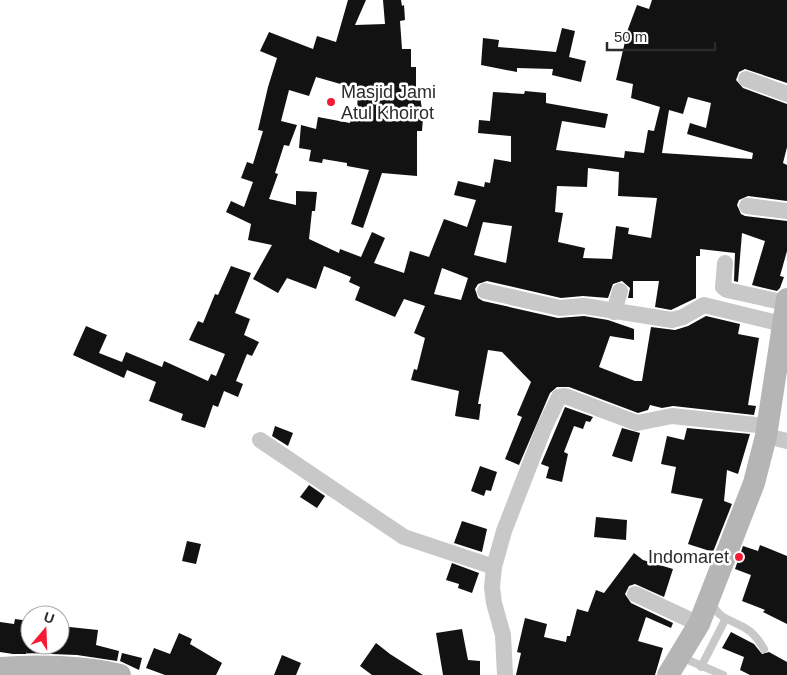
<svg xmlns="http://www.w3.org/2000/svg" width="787" height="675" font-family="Helvetica,sans-serif">
	<style>
		.building { fill: #121212; fill-rule: evenodd }
		.lines { fill: none; stroke-linecap: round; stroke-linejoin: round }
		.service { stroke: #c8c8c8; stroke-width: 8 }
		.minor { stroke: #c8c8c8; stroke-width: 16 }
		.secondary { stroke: #b5b5b5; stroke-width: 22 }
		.poi-dot { fill: #f61a36; stroke: #fff; stroke-width: 2 }
		.labels { text-anchor: middle; stroke-width: 5; stroke-linejoin: round; paint-order: stroke }
		.poi-label { font-size: 18px; fill: #2b2b2b; stroke: #fff; text-anchor: start }
	</style>
	<rect width="100%" height="100%" fill="#fff"/>
	<g class="building">
		<path d="M348 0H366L355 25 385 24 383 0H401L402 6 404 5 405 20 400 21 402 49H411V67H416V95H420L423 118 422 131H417V176L382 173 363 228 351 224 369 170 347 166V163L323 159 322 163 309 161 311 150 299 148 301 125 316 129 318 117 350 123 352 112 357 113 358 89 316 77 309 96 289 90 281 121 297 125 289 146 284 145 275 173 278 174 269 199 296 205V191L317 192 315 211H312L309 239 339 253 340 249 361 257 372 232 385 238 374 263 404 273 410 251 429 257 444 219 467 227 476 200 454 195 458 181 484 187 485 182 490 183 494 159 511 162V136L478 133 479 120 490 121 493 92 524 94 525 91 546 93V103L608 114 605 128 562 121 556 150 624 158 625 151 644 153 648 130 654 131 660 107 631 98 633 84 616 80 628 29 637 5 649 9 652 0H787V83L745 69 739 72 736 80 743 88 787 104V147L783 163 787 165V201L748 196 739 200 737 205 741 214 745 216 787 221V251L780 276 784 277 780 288 777 291 752 285 765 241 742 233 738 282 734 281 735 253 700 249V256H696V298L671 310 655 307 659 281H633V298H628L630 288 622 281 613 284 608 298 583 296 561 298 487 281 478 284 475 289 478 298 483 301 558 318 584 316 608 320 634 329V340L610 336 599 367 635 381H642L651 327 675 330 688 326 706 316 740 324 738 334 759 338 748 405 756 406 754 415 673 406 662 408 650 405 648 410 638 413 569 387H557L550 393 519 465 505 459 522 417 517 415 531 382 502 352 488 350 478 404H481L479 420 455 416 459 391 411 380 414 369 417 370 425 338 414 333 425 306 404 299 395 317 355 300 360 287 349 282 351 277 324 266 316 289 287 278 278 293 253 279 272 245 248 240 251 224 226 212 231 201 244 207 253 182 241 178 247 162 253 164 263 131 258 130 268 87 277 58 260 51 269 32 313 49 317 36 336 42ZM688 97 711 103 706 128 690 123 687 134 753 153 752 159 662 153 669 110 683 114ZM588 168 619 172 618 196 657 198 651 238 628 234 629 228 616 226 612 259 583 258 585 248 558 242 563 213 555 212 557 186 587 187ZM483 222 512 226 506 263 474 255ZM442 268 468 278 461 300 434 294Z"/>
		<path d="M562 28 575 31 569 57 586 61 581 82 552 75 553 69 517 68V72L481 65 483 38 499 40 498 47 556 52Z"/>
		<path d="M231 266 251 273 235 313 250 319 244 335 259 342 252 356 247 354 236 381 243 384 238 397 224 391 218 407 213 405 205 428 181 420 183 414 149 401 156 382 127 370 124 378 73 355 86 326 107 335 99 353 122 362 126 352 162 367 164 361 208 381 211 374 216 376 225 354 189 340 198 321 203 323 215 294 218 295Z"/>
		<path d="M565 407 593 417 590 422 586 421 583 429 574 426 564 452 568 454 562 482 546 478 549 467 541 464Z"/>
		<path d="M275 426 293 433 288 446 272 436Z"/>
		<path d="M622 428 640 433 632 462 612 456Z"/>
		<path d="M687 428 750 434 738 474 727 470 724 501 732 504 713 552 688 544 703 499 671 493 676 467 661 464 667 436 684 440Z"/>
		<path d="M480 466 497 472 491 491 486 490 484 496 471 491Z"/>
		<path d="M309 485 325 496 317 508 300 497Z"/>
		<path d="M596 517 627 520 626 540 594 537Z"/>
		<path d="M462 521 487 529 482 552 454 543Z"/>
		<path d="M187 541 201 544 196 564 182 561Z"/>
		<path d="M760 545 787 556V624L763 612 765 610 742 601 751 575 735 569 743 546 758 551Z"/>
		<path d="M634 553 643 560 673 569 664 597 635 584 629 586 625 594 631 603 673 623 671 628 646 617 638 641 663 648 655 675H516L521 653 517 652 525 618 547 624 544 637 566 642 567 636H570L577 609 588 612 596 590 604 593Z"/>
		<path d="M452 563 479 573 472 593 458 588 459 584 446 580Z"/>
		<path d="M15 619 30 621 28 645H60V626L98 630 96 645 119 651 117 661 77 655 26 653 27 651 26 654H13L0 652V622L14 624Z"/>
		<path d="M462 629 468 660 480 661V675H443L436 633Z"/>
		<path d="M731 632 754 644 762 654 769 652 787 662V675H750L740 670 744 657 722 648Z"/>
		<path d="M179 633 192 639 190 644 222 663 216 675H165L146 668 154 648 170 654Z"/>
		<path d="M376 643 390 654 423 675H372L360 666Z"/>
		<path d="M122 653 142 658 139 670 120 661Z"/>
		<path d="M282 655 301 663 296 675H274Z"/>
	</g>
	<g class="lines">
		<g class="service">
			<path d="M712 603C718 619 732 620 745 628 754 633 759 640 764 649"/>
			<path d="M681 657 723 675"/>
			<path d="M701 667 725 620"/>
		</g>
		<g class="minor">
			<path d="M746 79 787 94"/>
			<path d="M747 206 787 211"/>
			<path d="M725 263 723 287 727 290 786 303"/>
			<path d="M485 291 560 308 584 306 672 320 683 317 704 305 782 324"/>
			<path d="M614 312 620 291"/>
			<path d="M766 436 787 441"/>
			<path d="M260 440 404 537 494 567"/>
			<path d="M635 594 699 624"/>
			<path d="M505 675 503 635 494 603 492 587 494 567 504 531 544 428 559 397 565 396 637 423 672 416 767 426"/>
		</g>
		<g class="secondary">
			<path d="M0 668C35 665 86 666 120 675"/>
			<path d="M668 675 699 624 754 483 766 436 787 299"/>
		</g>
	</g>
	<g class="poi-dot">
		<circle cx="331" cy="102" r="5"/>
		<circle cx="739" cy="557" r="5"/>
	</g>
	<g class="labels">
		<g class="poi-label">
			<text x="341" y="98">Masjid Jami<tspan x="341" dy="21">Atul Khoirot</tspan></text>
			<text x="729" y="563" text-anchor="end">Indomaret</text>
		</g>
	</g>
	<g transform="translate(45 630) rotate(19)"><circle r="24" fill="#ffffff" stroke="#aaaaaa"/>
	<path d="M0-4L9 19L0 12L-9 19Z" fill="#f61a36"/>
	<text y="-8" font-size="14" font-weight="bold" text-anchor="middle" fill="#2b2b2b">U</text>
	</g>
	<path d="M607 42v8h108v-8" fill="none" stroke="#2b2b2b" stroke-width="2.5"/>
	<text x="614" y="42" font-size="15" fill="#2b2b2b" stroke="#ffffff" stroke-width="4" paint-order="stroke">50 m</text>
</svg>
